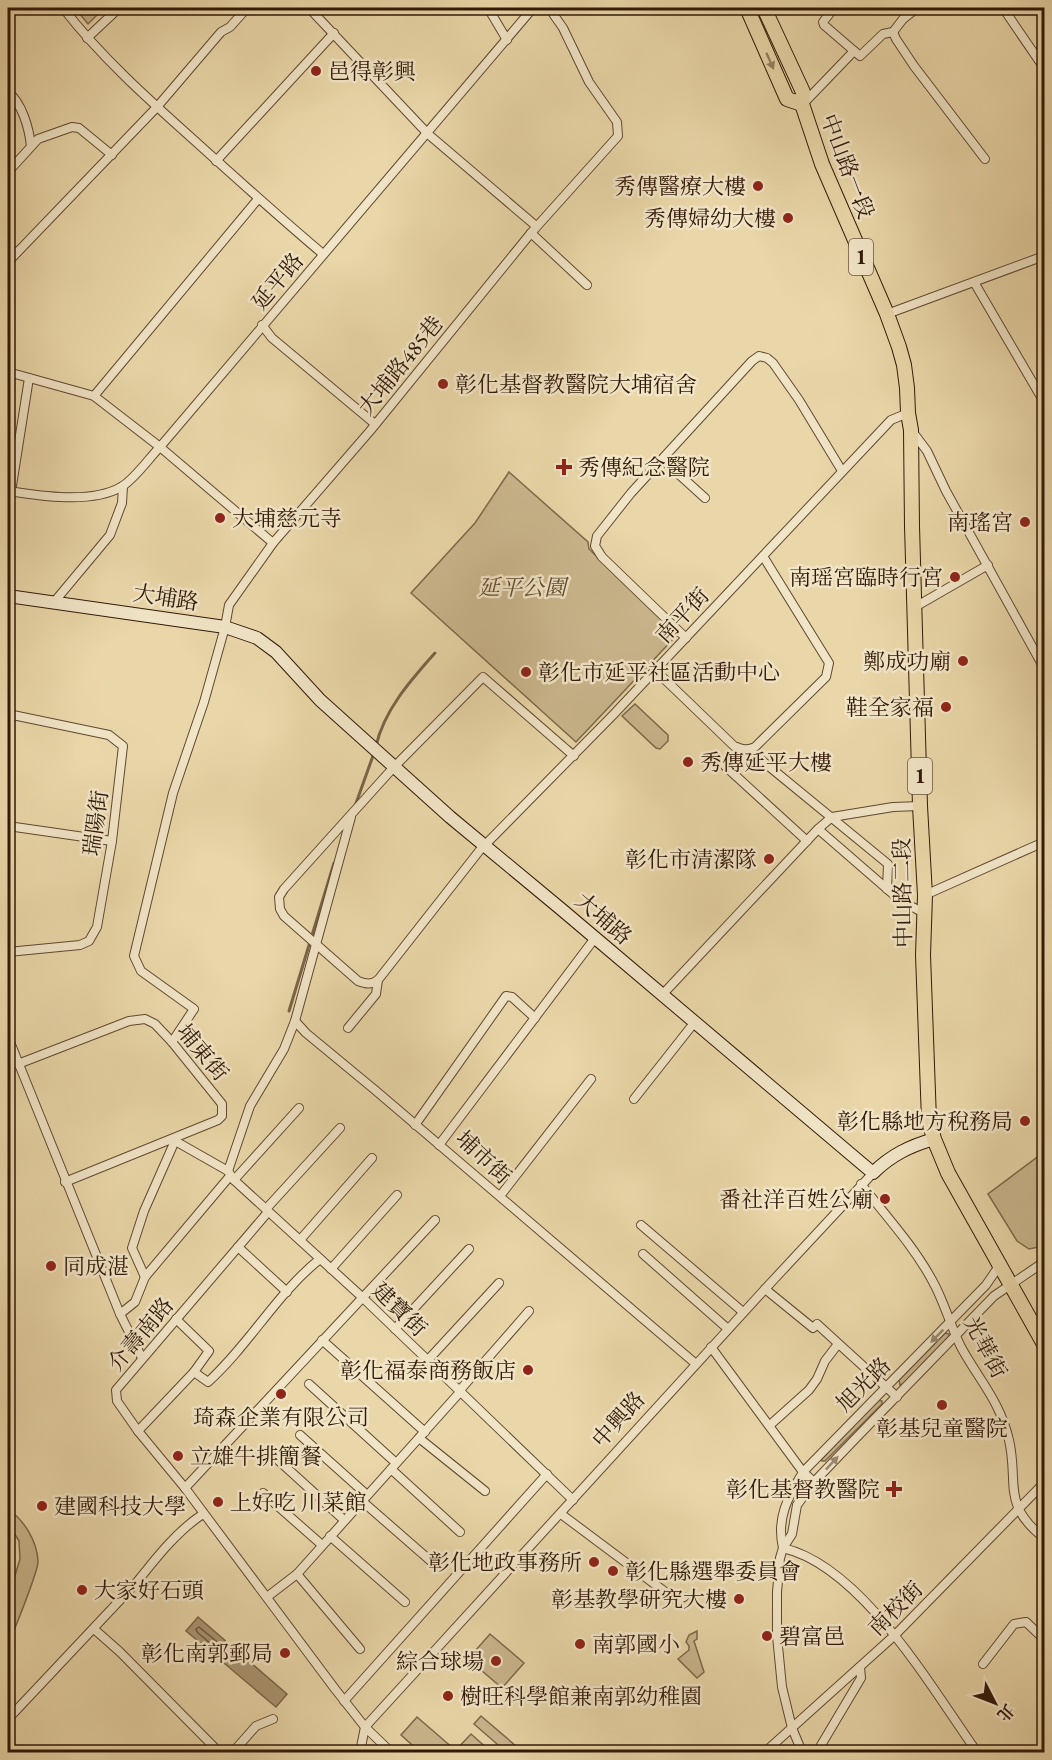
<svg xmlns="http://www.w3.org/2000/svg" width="1052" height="1760" font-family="'EB Garamond','Noto Serif TC',serif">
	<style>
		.green { fill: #cbb78e; stroke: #7e684b; stroke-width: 1.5 }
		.water { fill: #ab9672; stroke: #7a6448; stroke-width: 1.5 }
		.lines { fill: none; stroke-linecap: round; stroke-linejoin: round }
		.shore { stroke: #6e573d; stroke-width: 1.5 }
		.stream { stroke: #7a6448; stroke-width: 3 }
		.minor-casing { stroke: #5f4830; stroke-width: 10 }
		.secondary-casing { stroke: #311808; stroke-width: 14 }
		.primary-casing { stroke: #311808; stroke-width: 16 }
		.minor { stroke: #f1e5c7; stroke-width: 8 }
		.secondary { stroke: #f1e5c7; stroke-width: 12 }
		.primary { stroke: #ead7a9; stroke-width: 14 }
		.oneway { fill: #978161 }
		.oneway2 { fill: #9b8971 }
		.poi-dot { fill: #8f2418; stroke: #f1e5c7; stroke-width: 2 }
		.labels { text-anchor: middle; stroke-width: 5; stroke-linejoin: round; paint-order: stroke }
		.shield { fill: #f1e5c7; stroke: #6b5641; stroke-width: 1.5 }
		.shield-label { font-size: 21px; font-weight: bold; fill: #311808 }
		.poi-label { font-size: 22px; fill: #311808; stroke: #f1e5c7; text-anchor: start }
		.street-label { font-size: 22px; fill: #311808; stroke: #f1e5c7 }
		.park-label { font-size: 22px; font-style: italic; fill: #5f4830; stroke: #f1e5c7 }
	</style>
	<rect width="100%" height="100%" fill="#ead7a9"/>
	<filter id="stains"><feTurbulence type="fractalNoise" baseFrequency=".00333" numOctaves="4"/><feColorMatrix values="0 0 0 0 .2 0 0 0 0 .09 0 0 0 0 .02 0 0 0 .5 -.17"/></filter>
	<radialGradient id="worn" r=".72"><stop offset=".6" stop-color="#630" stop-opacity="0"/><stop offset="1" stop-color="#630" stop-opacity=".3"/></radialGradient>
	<g class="green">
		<path d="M75 8H104L88 24Z"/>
		<path d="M509 472 588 542 589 549 677 635 576 742 411 593 475 523Z"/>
		<path d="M635 704 668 735V741L660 749 656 748 622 716Z"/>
		<path d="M1044 1152V1246L1029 1249 1017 1241 988 1194Z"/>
		<path d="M945 1333 949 1334V1337L903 1384 900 1385 899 1380Z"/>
		<path d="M878 1400 882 1401V1404L825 1461H822L821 1460Z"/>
		<path d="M8 1509C24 1520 37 1541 38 1561 39 1571 13 1632 8 1646V1599L20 1559 19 1541 8 1523Z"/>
		<path d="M697 1631V1639L694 1641 704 1672 697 1678 678 1659 689 1650V1646L686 1642 689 1635Z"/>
		<path d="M490 1634 524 1663 502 1688 468 1659Z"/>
		<path d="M481 1716 523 1752H500L505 1751 474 1724Z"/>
		<path d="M417 1717 454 1749 451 1752H420L401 1735Z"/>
		<path d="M471 1734 490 1751 489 1752H454Z"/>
	</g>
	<path class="water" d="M198 1617 287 1694 276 1707 186 1631Z"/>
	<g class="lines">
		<path class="shore" d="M199 1627 221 1645V1649H217L197 1632 196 1629Z"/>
		<g class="stream">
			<path d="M376 746C384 710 411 680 435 653"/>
			<path d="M355 806 374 753"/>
			<path d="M289 1011 334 863"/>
		</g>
		<g class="minor-casing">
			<g id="minor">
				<path d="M63 8C101 57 148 99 195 141 237 179 279 217 323 254"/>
				<path d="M309 8 428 134 536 226"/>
				<path d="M488 8 507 40"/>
				<path d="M834 8 823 22 824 25 860 56 883 34 893 32"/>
				<path d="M1003 8 1044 68"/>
				<path d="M893 32 896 39 914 66 985 159"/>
				<path d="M893 32 903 19 917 8"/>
				<path d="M87 38 119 8"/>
				<path d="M8 92C22 103 29 128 31 146"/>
				<path d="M803 104 854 51"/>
				<path d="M216 161 334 33"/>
				<path d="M8 172 38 139 72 127 79 128 112 155"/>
				<path d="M531 233 587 285"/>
				<path d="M8 249 14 255"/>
				<path d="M8 262 157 107 221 32 230 27 247 8"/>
				<path d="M974 282 1044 402"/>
				<path d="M887 314 1044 256"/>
				<path d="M262 325 272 338 375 424"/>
				<path d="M8 372 94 396 160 447 273 543"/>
				<path d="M94 396 258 199"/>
				<path d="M912 431 927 451 946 491 1044 668"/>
				<path d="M663 460 705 498"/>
				<path d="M8 491C40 496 92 504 121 487 134 480 149 458 160 447L533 8"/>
				<path d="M11 492 29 378"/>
				<path d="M55 601 110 535 122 503 123 486"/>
				<path d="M915 607 988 565"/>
				<path d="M686 638 602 557 595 546 597 536 631 493 752 361 759 356 767 358 773 363 799 400 842 471"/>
				<path d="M655 670 734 746C742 749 747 751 755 747L826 677 829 663 763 556"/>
				<path d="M8 714 109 735 123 746 112 841 97 927 89 941 80 945 8 952"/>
				<path d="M749 750 888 864 887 889"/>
				<path d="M574 756 483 677 393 768 284 889 279 897 280 909 284 916 358 981C366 984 371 985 378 980L480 850 613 715 891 420 908 413"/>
				<path d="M725 766 807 841"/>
				<path d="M8 826 112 841"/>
				<path d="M818 829 901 901 924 913"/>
				<path d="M925 895 1044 842"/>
				<path d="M662 995 818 829 832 817 893 807 920 806"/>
				<path d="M295 1021 306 1033 375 1090 696 1364"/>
				<path d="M348 1028 376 994 378 980"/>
				<path d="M8 1037 120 1314 142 1358"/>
				<path d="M172 1042 194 1009 141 971 134 956 173 793 204 702 225 627 229 605 273 543 370 431 531 233 618 136 617 122 589 82 563 28 549 8"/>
				<path d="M18 1064 129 1021 145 1019 155 1024 172 1042 222 1104V1116L218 1120 65 1182"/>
				<path d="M634 1099 694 1023"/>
				<path d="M415 1125 506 996 512 997 535 1018"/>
				<path d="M439 1145 595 938"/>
				<path d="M228 1171 250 1106 284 1049 295 1021 351 817"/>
				<path d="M234 1180 299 1108"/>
				<path d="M861 1184C885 1215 913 1245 932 1280 944 1301 950 1325 961 1347 979 1380 1000 1401 1009 1440 1019 1484 1001 1504 1044 1538"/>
				<path d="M500 1196 591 1079"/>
				<path d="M266 1209 340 1128"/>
				<path d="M268 1212 116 1390 117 1401 138 1431 185 1488 335 1689 365 1727 391 1752"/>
				<path d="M641 1225 743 1312"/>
				<path d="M300 1240 372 1158"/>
				<path d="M238 1247 287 1292"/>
				<path d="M643 1254 728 1329"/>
				<path d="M331 1269 397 1195"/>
				<path d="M145 1277 132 1248 144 1211 174 1143 177 1142 228 1171 234 1180 362 1297 573 1500"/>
				<path d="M765 1289 813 1328 817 1324 897 1397"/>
				<path d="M120 1314 135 1302 145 1277 230 1176"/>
				<path d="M395 1329 469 1249"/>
				<path d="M322 1340 425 1432"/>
				<path d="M711 1347 803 1472 814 1482"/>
				<path d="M428 1360 499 1283"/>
				<path d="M194 1372 208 1382C249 1345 277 1293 320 1259"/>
				<path d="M309 1384 396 1463"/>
				<path d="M460 1390 529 1311"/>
				<path d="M770 1425 809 1390 817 1379 825 1361 838 1344"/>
				<path d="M138 1431 194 1372 209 1351 176 1319"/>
				<path d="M300 1435 367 1495"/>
				<path d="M419 1438 485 1491"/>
				<path d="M278 1460 344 1520"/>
				<path d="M391 1469 460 1532"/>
				<path d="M185 1488 435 1220"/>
				<path d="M263 1493 322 1545"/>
				<path d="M362 1501 433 1563"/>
				<path d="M561 1514 676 1600 684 1597"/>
				<path d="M330 1536 405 1602"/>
				<path d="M783 1548C776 1518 788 1497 803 1472L986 1285 997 1269 996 1260"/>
				<path d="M783 1548C862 1566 932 1689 977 1752"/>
				<path d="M297 1574 360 1649"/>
				<path d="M267 1597 297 1574 461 1391"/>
				<path d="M94 1629 120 1652 219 1752"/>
				<path d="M983 1664 1014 1624 1026 1622 1044 1639"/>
				<path d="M344 1701 547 1474"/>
				<path d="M8 1719 137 1582C156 1558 177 1531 203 1514"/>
				<path d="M233 1752 256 1726 273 1719"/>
				<path d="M360 1752 365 1727 765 1289 873 1173"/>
				<path d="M765 1752 895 1635 1044 1483"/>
				<path d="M802 1752 792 1728 782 1687 777 1636V1592L780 1558 783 1548 792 1534 797 1505 814 1482 856 1438 994 1296 1044 1262"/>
				<path d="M817 1752 861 1678 860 1667"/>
				<path d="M1039 1752 1044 1747"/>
			</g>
		</g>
		<g class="secondary-casing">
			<path id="secondary" d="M8 596 225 627 257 638 276 652 320 700 450 817 561 909 873 1173C891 1155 910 1146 934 1139"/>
		</g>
		<g class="primary-casing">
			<g id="primary">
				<path d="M747 8 787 99 802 104"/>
				<path d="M764 8 803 92 802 104 822 164 887 314 899 347 904 365 907 388 908 413 911 430 912 526 920 806 925 895 923 955 929 1120 934 1139 948 1173 1044 1344"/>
			</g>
		</g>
		<use href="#minor" class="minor"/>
		<use href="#secondary" class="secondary"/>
		<use href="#primary" class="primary"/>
	</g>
	<defs><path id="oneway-solid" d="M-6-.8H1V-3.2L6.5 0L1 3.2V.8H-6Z" transform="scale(1.5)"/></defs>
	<use class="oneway" href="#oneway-solid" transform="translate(770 61) rotate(66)"/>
	<g class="oneway2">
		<use href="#oneway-solid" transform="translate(937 1336) rotate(135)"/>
		<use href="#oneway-solid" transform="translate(832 1463) rotate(-47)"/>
	</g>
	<g class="poi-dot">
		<circle cx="316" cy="71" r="6"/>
		<circle cx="758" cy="186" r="6"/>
		<circle cx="788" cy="218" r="6"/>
		<circle cx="443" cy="384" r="6"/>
		<path d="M561 458h6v6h6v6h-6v6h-6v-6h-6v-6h6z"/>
		<circle cx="220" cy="518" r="6"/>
		<circle cx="1025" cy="522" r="6"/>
		<circle cx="955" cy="577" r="6"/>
		<circle cx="963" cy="661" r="6"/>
		<circle cx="526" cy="672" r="6"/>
		<circle cx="946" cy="707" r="6"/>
		<circle cx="688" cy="762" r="6"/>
		<circle cx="769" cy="859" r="6"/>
		<circle cx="1025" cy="1121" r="6"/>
		<circle cx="885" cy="1199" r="6"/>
		<circle cx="51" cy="1266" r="6"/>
		<circle cx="528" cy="1370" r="6"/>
		<circle cx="281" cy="1394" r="6"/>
		<circle cx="942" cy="1405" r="6"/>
		<circle cx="178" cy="1456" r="6"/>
		<path d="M891 1480h6v6h6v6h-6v6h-6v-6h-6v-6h6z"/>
		<circle cx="218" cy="1502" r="6"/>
		<circle cx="42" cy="1506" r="6"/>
		<circle cx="594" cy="1562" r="6"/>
		<circle cx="613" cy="1571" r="6"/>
		<circle cx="82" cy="1590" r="6"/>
		<circle cx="739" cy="1599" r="6"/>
		<circle cx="767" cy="1636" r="6"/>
		<circle cx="580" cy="1644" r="6"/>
		<circle cx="285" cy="1653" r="6"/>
		<circle cx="496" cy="1661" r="6"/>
		<circle cx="448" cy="1696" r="6"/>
	</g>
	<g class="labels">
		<g class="shield">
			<rect x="849" y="239" width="24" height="36" rx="4.5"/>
			<rect x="908" y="758" width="24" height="36" rx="4.5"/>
		</g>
		<g class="shield-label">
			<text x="861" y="264">1</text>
			<text x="920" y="783">1</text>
		</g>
		<g class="poi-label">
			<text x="328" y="79">邑得彰興</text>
			<text x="746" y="194" text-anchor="end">秀傳醫療大樓</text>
			<text x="776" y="226" text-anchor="end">秀傳婦幼大樓</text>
			<text x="455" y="392">彰化基督教醫院大埔宿舍</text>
			<text x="578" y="475">秀傳紀念醫院</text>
			<text x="232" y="526">大埔慈元寺</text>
			<text x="1013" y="530" text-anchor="end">南瑤宮</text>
			<text x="943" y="585" text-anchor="end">南瑶宮臨時行宮</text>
			<text x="951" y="669" text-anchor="end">鄭成功廟</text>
			<text x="538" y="680">彰化市延平社區活動中心</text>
			<text x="934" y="715" text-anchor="end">鞋全家福</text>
			<text x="700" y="770">秀傳延平大樓</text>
			<text x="757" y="867" text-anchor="end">彰化市清潔隊</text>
			<text x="1013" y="1129" text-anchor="end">彰化縣地方稅務局</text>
			<text x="873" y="1207" text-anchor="end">番社洋百姓公廟</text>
			<text x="63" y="1274">同成湛</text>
			<text x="516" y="1378" text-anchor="end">彰化福泰商務飯店</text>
			<text x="281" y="1425" text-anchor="middle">琦森企業有限公司</text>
			<text x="942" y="1436" text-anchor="middle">彰基兒童醫院</text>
			<text x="190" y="1464">立雄牛排簡餐</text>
			<text x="880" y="1497" text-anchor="end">彰化基督教醫院</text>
			<text x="230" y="1510">上好吃 川菜館</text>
			<text x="54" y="1514">建國科技大學</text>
			<text x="582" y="1570" text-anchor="end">彰化地政事務所</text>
			<text x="625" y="1579">彰化縣選舉委員會</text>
			<text x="94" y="1598">大家好石頭</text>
			<text x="727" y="1607" text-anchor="end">彰基教學研究大樓</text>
			<text x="779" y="1644">碧富邑</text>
			<text x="592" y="1652">南郭國小</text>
			<text x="273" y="1661" text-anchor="end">彰化南郭郵局</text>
			<text x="484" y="1669" text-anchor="end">綜合球場</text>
			<text x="460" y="1704">樹旺科學館兼南郭幼稚園</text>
		</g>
		<g class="street-label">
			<text transform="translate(848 166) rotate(69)" y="8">中山路一段</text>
			<text transform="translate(277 281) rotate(-50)" y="8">延平路</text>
			<text transform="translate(400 365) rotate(-51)" y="8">大埔路485巷</text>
			<text transform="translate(166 597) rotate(9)" y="8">大埔路</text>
			<text transform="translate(682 615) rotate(-47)" y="8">南平街</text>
			<text transform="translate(95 823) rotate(-82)" y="8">瑞陽街</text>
			<text transform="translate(902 893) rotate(-91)" y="8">中山路二段</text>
			<text transform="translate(604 918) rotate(41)" y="8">大埔路</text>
			<text transform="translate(203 1052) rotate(50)" y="8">埔東街</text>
			<text transform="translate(484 1157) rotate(43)" y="8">埔市街</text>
			<text transform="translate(400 1309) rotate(44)" y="8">建寶街</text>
			<text transform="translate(140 1334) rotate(-50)" y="8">介壽南路</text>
			<text transform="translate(986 1347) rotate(62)" y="8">光華街</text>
			<text transform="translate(863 1384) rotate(-45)" y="8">旭光路</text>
			<text transform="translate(618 1419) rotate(-48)" y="8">中興路</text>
			<text transform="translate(895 1608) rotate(-45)" y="8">南校街</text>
		</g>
		<g class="park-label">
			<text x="522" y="595">延平公園</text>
		</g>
	</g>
	<rect width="1052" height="1760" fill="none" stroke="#ead7a9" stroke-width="30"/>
	<rect x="9" y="9" width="1034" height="1742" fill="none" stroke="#311808" stroke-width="3"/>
	<rect x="15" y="15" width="1022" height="1730" fill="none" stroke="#311808" stroke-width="1.5"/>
	<g transform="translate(995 1703) rotate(132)" stroke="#f1e5c7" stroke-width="4.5" paint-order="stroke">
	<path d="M0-4.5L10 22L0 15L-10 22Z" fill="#311808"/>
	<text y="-9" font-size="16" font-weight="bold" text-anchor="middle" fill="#311808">北</text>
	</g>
	<rect width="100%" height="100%" filter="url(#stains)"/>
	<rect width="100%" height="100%" fill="url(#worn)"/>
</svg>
